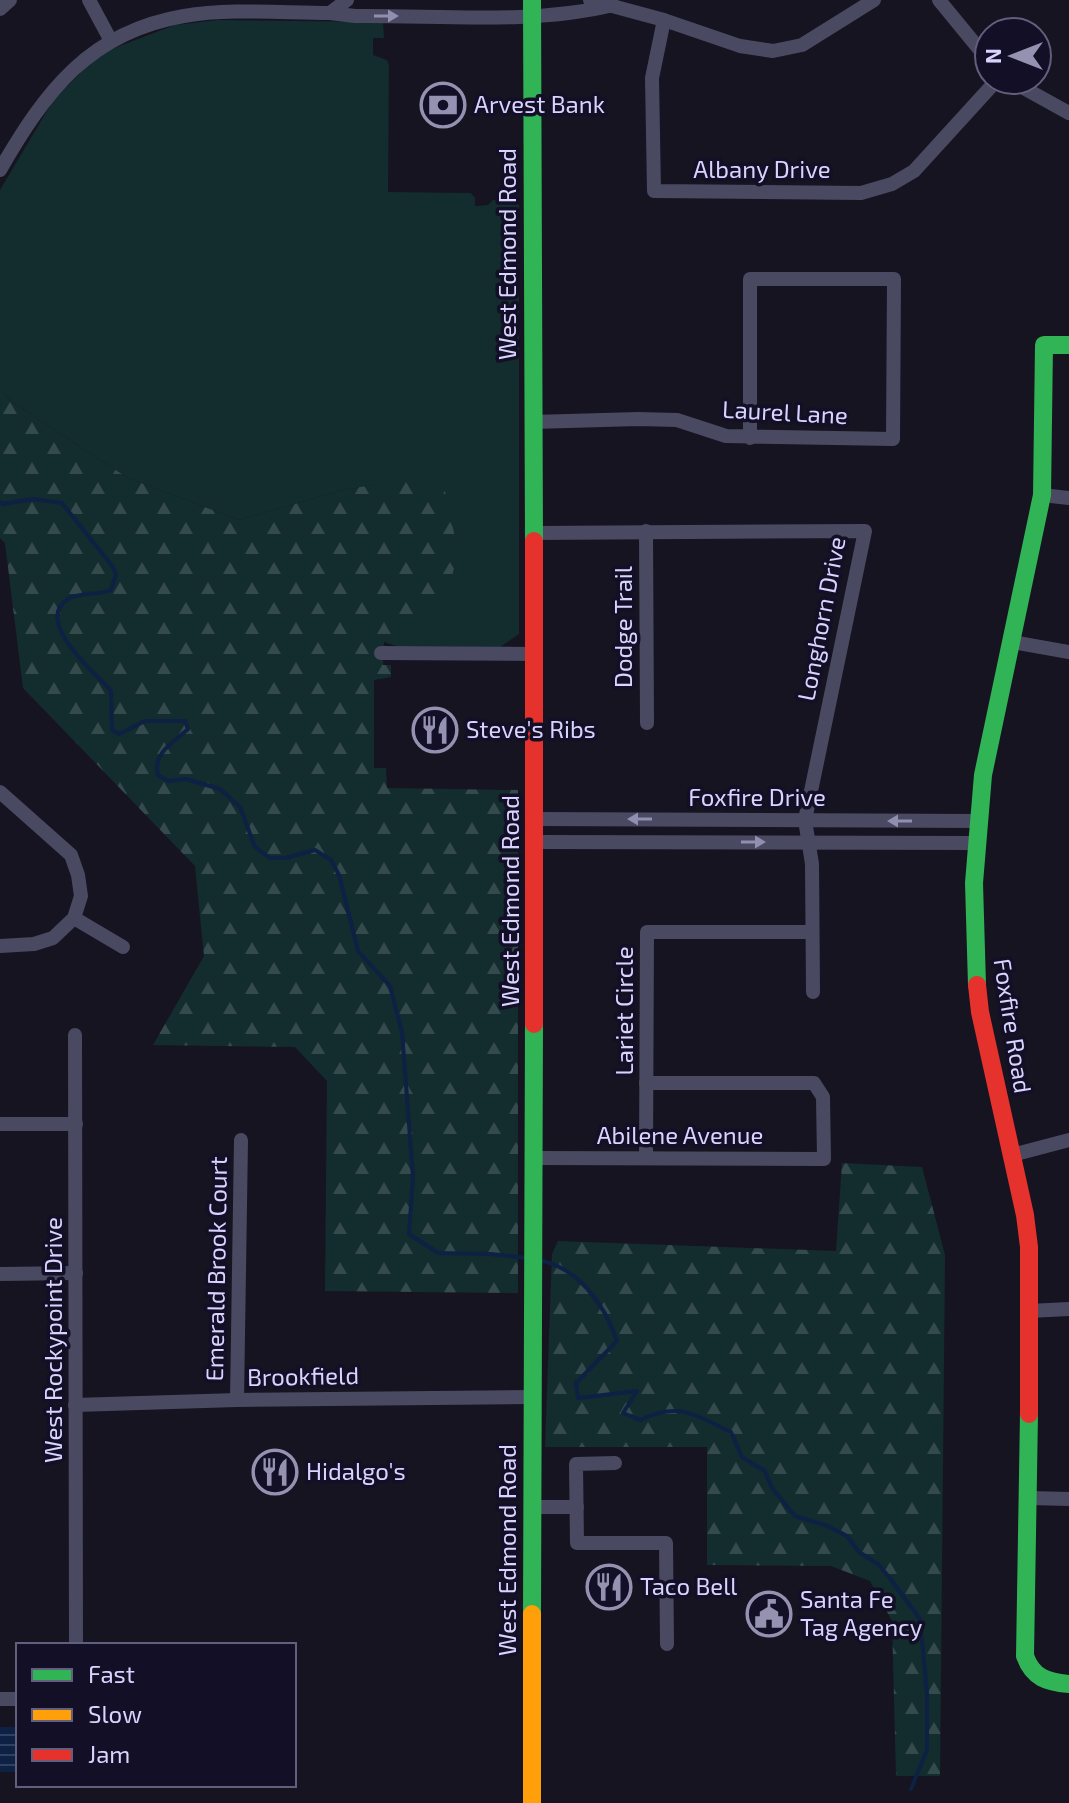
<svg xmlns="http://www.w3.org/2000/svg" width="1069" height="1803" font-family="'Exo 2',sans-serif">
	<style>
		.green { fill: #132c2d }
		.forest { fill: url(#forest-firs) }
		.water { fill: url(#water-rules) }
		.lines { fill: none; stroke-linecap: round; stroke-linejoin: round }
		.stream { stroke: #0d2144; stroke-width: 4 }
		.street { stroke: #4a4962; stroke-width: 14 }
		.fast { stroke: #30b455; stroke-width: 18 }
		.slow { stroke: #ff9f0a; stroke-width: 18 }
		.jam { stroke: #e5322d; stroke-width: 18 }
		.oneway { fill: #928eb0 }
		.labels { text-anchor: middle; stroke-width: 7; stroke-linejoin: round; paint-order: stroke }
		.poi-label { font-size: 24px; fill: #d9d4ff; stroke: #130f26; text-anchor: start }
		.street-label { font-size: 24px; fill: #d9d4ff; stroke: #130f26 }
	</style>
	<defs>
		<pattern id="forest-firs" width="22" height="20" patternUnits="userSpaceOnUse" patternTransform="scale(2)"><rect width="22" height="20" fill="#132c2d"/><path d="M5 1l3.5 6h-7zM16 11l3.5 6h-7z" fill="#354a4c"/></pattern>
		<pattern id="water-rules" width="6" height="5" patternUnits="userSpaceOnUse" patternTransform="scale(2)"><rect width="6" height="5" fill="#0d2144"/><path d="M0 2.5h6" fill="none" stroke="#304060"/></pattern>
	</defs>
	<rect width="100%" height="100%" fill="#161421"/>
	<path class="green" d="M218 20 383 22 384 38H373V55L387 60 389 65 388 192 471 193 475 198V206L488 205 493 200H517L519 206V634L500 647 396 646 384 642 441 474 343 490 239 520 128 478 12 402 0 389V190L54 99 101 53 175 25Z"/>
	<g class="forest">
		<path d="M0 389 12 402 128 478 239 520 343 490 441 473 458 551 444 611 384 642 383 665H391V677L374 680V768H386L387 788 518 790V1293L325 1291 327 1081 295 1047 153 1045 204 956 195 866 23 688 5 543 0 538Z"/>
		<path d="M842 1163 922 1167 945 1255 940 1776H896L892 1621 870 1581 831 1566 707 1565V1447H545L552 1254 558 1241 836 1251Z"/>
	</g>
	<rect class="water" x="0" y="1727" width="18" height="45"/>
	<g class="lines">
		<g class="stream">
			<path d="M0 502 3 504 33 499 62 503 113 567 116 575 111 590C98 595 80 592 68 599 32 622 98 675 111 691L112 730 119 734 145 721H185L188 729C174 742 152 753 158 775L168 781 186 779 220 789 240 807 255 847 270 858H285L315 850 331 860 339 875 358 951 390 986 402 1032 413 1177 409 1234 438 1253 490 1254 528 1258"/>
			<path d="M536 1260C577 1265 605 1305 617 1341L576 1383 578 1398 637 1391 623 1413 640 1420C680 1401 694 1415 731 1432L742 1457 765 1471 772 1488 795 1516 828 1526 847 1536 859 1552 878 1564 889 1577 920 1619 927 1694V1750L911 1789"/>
		</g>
		<g class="street">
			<path d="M89 0 111 41"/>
			<path d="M347 0 330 13 355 16C437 15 533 25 613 5"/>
			<path d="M590 0 664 20 740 46 773 51 802 45 874 0"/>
			<path d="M939 0 989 61"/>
			<path d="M0 9 10 0"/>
			<path d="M664 20 652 78 654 191 861 193 892 184 914 171 997 80"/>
			<path d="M1009 80 1069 113"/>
			<path d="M0 170C45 92 89 32 184 16 229 8 283 13 330 13"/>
			<path d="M533 422 638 419 677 420 726 436 893 439 894 279H750V438"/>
			<path d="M1042 495 1069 498"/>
			<path d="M646 531 647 723"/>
			<path d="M534 533 865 531 805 820 812 864 813 992"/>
			<path d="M1012 642 1069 652"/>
			<path d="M381 653 534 654"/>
			<path d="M0 792 71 855 78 875 81 896 74 918 53 938 34 944 0 946"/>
			<path d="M535 819 978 821"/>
			<path d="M535 842 975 843"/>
			<path d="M74 918 123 947"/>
			<path d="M75 1035 76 1645"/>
			<path d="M0 1124H76"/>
			<path d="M1012 1155 1069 1140"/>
			<path d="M535 1158 824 1159 823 1097 814 1083H646"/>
			<path d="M646 1158 647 932H812"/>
			<path d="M0 1274 76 1273"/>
			<path d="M1029 1311 1069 1309"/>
			<path d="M237 1400 241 1140"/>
			<path d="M75 1405 237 1400 531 1397"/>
			<path d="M615 1463 576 1464 577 1543H666L667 1644"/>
			<path d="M1029 1498 1069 1499"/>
			<path d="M532 1507H577"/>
			<path d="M0 1699H18"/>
		</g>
		<g class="fast">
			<path d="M532 0 534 541"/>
			<path d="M977 985 974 883 983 775 1042 495 1044 345H1069"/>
			<path d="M1029 1414 1025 1656C1033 1678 1047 1682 1069 1684"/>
			<path d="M532 1614 534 1024"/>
		</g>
		<path class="slow" d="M532 1614V1803"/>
		<g class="jam">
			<path d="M977 985 980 1012 1025 1215 1029 1247V1414"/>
			<path d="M534 1024V541"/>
		</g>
	</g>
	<defs><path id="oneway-solid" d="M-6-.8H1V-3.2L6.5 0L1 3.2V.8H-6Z" transform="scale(2)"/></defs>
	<g class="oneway">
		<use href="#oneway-solid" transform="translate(386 16)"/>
		<use href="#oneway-solid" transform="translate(640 819) rotate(-180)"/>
		<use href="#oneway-solid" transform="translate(900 821) rotate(-180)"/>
		<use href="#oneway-solid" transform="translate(753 842)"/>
	</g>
	<defs>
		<g id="bank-ring" transform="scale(2.3)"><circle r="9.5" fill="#130f26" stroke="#9591b1" stroke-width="1.5"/><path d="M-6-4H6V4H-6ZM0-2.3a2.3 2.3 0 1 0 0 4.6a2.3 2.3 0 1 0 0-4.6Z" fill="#9591b1"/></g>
		<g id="restaurant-ring" transform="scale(2.3)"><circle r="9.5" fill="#130f26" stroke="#9591b1" stroke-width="1.5"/><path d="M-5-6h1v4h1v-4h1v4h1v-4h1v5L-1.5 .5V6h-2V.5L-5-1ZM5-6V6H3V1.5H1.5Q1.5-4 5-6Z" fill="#9591b1"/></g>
		<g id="civic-ring" transform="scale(2.3)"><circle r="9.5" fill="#130f26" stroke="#9591b1" stroke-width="1.5"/><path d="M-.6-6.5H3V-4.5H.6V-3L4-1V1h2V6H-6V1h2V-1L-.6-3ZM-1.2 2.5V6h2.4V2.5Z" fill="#9591b1"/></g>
	</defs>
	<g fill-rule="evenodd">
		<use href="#bank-ring" x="443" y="105"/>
		<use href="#restaurant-ring" x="435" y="730"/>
		<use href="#restaurant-ring" x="275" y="1472"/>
		<use href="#restaurant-ring" x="609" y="1587"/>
		<use href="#civic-ring" x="769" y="1614"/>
	</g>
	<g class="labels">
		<g class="poi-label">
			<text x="474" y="113">Arvest Bank</text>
			<text x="466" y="738">Steve's Ribs</text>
			<text x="306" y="1480">Hidalgo's</text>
			<text x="640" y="1595">Taco Bell</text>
			<text x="800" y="1608">Santa Fe<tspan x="800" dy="28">Tag Agency</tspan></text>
		</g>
		<g class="street-label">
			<text x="762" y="178">Albany Drive</text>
			<text transform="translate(508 254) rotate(-90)" y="8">West Edmond Road</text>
			<text transform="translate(785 413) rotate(3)" y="8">Laurel Lane</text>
			<text transform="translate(822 619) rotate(-79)" y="8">Longhorn Drive</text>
			<text transform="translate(624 627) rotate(-90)" y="8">Dodge Trail</text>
			<text x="757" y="806">Foxfire Drive</text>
			<text transform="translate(511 901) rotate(-90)" y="8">West Edmond Road</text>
			<text transform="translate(625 1011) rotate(-90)" y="8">Lariet Circle</text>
			<text transform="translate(1012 1026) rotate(81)" y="8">Foxfire Road</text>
			<text x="680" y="1144">Abilene Avenue</text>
			<text transform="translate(217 1269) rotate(-89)" y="8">Emerald Brook Court</text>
			<text transform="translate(54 1340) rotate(-90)" y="8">West Rockypoint Drive</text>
			<text transform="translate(303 1377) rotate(-1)" y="8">Brookfield</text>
			<text transform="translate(508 1550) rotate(-90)" y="8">West Edmond Road</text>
		</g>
	</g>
	<rect x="16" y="1643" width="280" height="144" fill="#130f26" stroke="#625e7d" stroke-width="2"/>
	<rect x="32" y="1669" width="40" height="12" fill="#30b455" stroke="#625e7d" stroke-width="2"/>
	<text x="88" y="1683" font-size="24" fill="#d9d4ff">Fast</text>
	<rect x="32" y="1709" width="40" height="12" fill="#ff9f0a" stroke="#625e7d" stroke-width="2"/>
	<text x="88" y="1723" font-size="24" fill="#d9d4ff">Slow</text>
	<rect x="32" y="1749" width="40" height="12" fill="#e5322d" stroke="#625e7d" stroke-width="2"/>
	<text x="88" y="1763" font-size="24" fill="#d9d4ff">Jam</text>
	<g transform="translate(1013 56) rotate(270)"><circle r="38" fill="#130f26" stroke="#625e7d" stroke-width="2"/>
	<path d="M0-6L14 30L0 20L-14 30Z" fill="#9591b1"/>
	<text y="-12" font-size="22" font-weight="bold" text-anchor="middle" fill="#d9d4ff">N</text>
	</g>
</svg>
